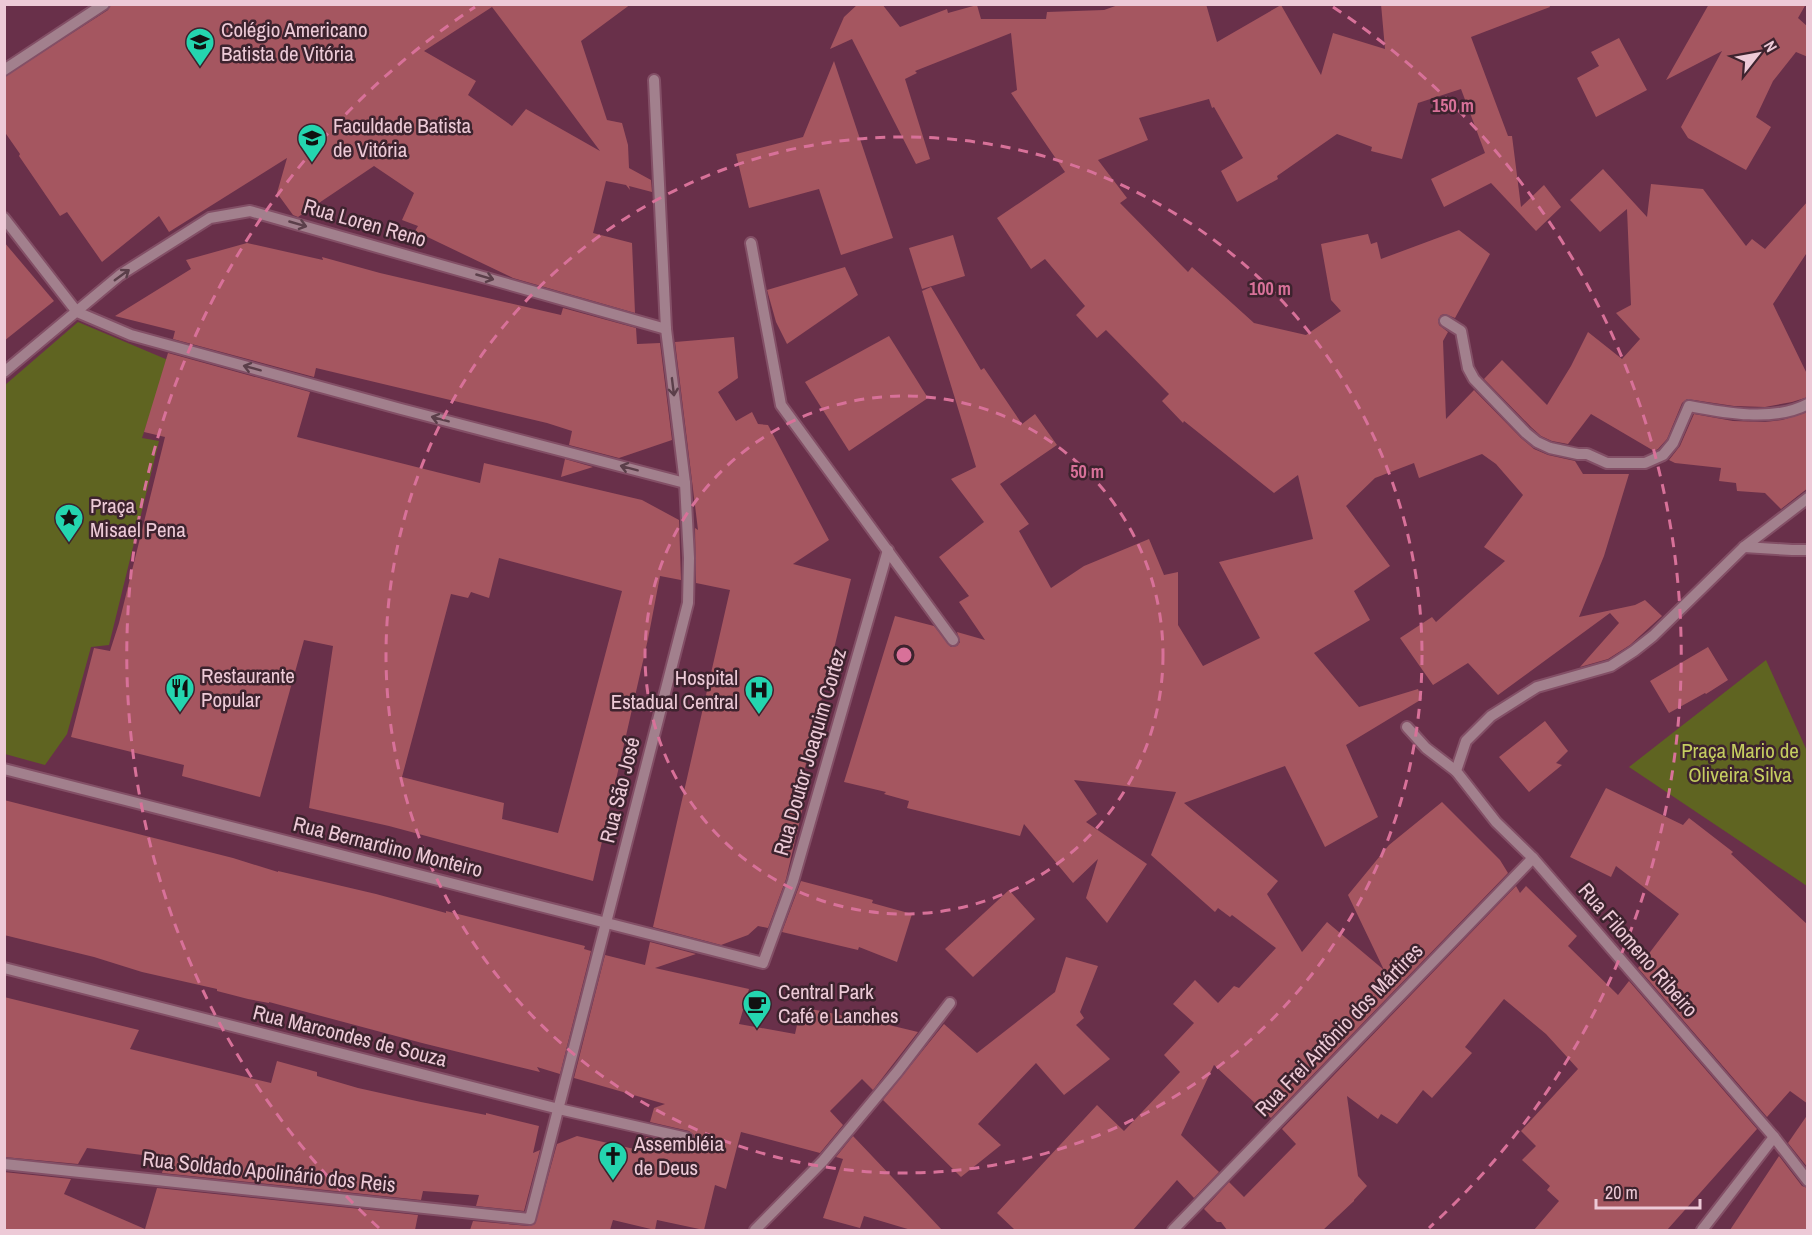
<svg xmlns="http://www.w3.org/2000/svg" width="1812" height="1235" font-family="'Archivo Narrow',sans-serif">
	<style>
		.green { fill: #5f6421 }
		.building { fill: #a55660; fill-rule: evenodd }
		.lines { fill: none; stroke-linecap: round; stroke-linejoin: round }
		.minor-casing { stroke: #834f66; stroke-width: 14 }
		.minor { stroke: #a2808d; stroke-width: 10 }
		.oneway { stroke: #5b3f4a }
		.ring { fill: none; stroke: #d87199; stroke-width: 3; stroke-dasharray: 10 8 }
		.labels { text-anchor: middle; stroke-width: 5; stroke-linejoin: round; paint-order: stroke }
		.poi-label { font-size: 21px; fill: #edcad7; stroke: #3d232e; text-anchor: start }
		.street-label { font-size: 21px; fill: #edcad7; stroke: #3d232e }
		.park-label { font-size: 21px; fill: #c5cd60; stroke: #3d232e }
		.centre { fill: #d87199; stroke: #3d232e; stroke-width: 3 }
		.ring-label { font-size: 18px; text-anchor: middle; font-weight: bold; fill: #d87199; stroke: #3d232e; stroke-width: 5; stroke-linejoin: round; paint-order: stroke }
	</style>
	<rect width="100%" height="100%" fill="#69304a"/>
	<g class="green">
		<path d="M78 322 168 360 142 438 159 441 109 645 91 647 67 734 45 765 5 754V385Z"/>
		<path d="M1766 660 1807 751V886L1629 767Z"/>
	</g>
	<g class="building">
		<path d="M111 4H631L581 41 607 120 622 123 628 145 629 168 651 180 652 192 629 186 630 190 626 185 606 181 593 233 632 243 635 313 513 278 415 231 418 226 402 220 414 193 374 166 298 217 293 215 277 193 287 158 169 232 159 216 102 262 67 212 60 216 19 156 20 154 4 131V77L108 10ZM492 7 554 89 600 151 526 109 512 126 468 95 476 81 424 51Z"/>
		<path d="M858 4H882L900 27 947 9 948 13 977 5 981 19H1046L1047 12 1104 10 1121 4H1206L1217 42 1281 5 1321 75 1333 33 1385 49 1381 4H1549L1550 7 1471 37 1508 136H1512L1521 207 1544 185 1561 207 1536 231 1491 183 1444 207 1431 179 1485 153 1461 89 1418 103 1402 159 1371 151 1372 147 1337 134 1277 176 1278 179 1237 202 1221 171 1243 158 1214 107 1212 108 1209 99 1139 118 1148 140 1098 160 1127 198 1120 203 1188 272 1192 267 1254 323 1306 335 1341 311 1331 300 1321 244 1368 234 1371 244 1377 242 1381 259 1459 230 1490 254 1455 318 1445 314 1441 315 1438 320 1439 325 1448 332 1443 341 1446 419 1474 390 1521 438 1534 449 1548 455 1575 461 1583 474H1629L1604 556 1579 617 1635 605 1645 600 1662 616 1630 645 1608 659 1580 667 1619 623 1610 613 1498 695 1468 663 1433 685 1400 638 1432 617 1436 622 1505 561 1484 547 1523 495 1496 464 1482 454 1419 478 1414 463 1375 478 1346 506 1390 566 1354 591 1370 620 1314 653 1359 707 1418 689 1422 699 1346 745 1378 817 1325 847 1285 766 1184 803 1278 881 1267 894 1302 952 1327 922 1384 970 1348 895 1389 845 1442 802 1500 860 1508 873 1271 1118 1214 1065 1181 1135 1219 1172 1194 1198 1177 1180 1133 1230H1015L997 1213 1097 1105 1124 1131 1180 1072 1164 1055 1194 1023 1173 1004 1195 980 1218 1003 1234 986 1239 988 1276 948 1232 915 1230 917 1218 908 1215 912 1151 855 1176 792 1074 780 1097 814 1086 822 1147 864 1107 923 1086 898 1098 859 1073 883 1024 824 1020 836 907 808 909 801 884 794 886 792 844 782 895 616 934 626 951 647 957 646 960 642 957 632 985 640 959 602 969 596 939 557 984 522 951 479 976 467 922 291 931 287 981 370 984 368 1022 424 1035 414 1057 445 1000 484 1029 524 1019 531 1051 588 1084 566 1149 539 1164 575 1178 572V625L1203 666 1260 638 1219 562 1313 539 1298 475 1274 493 1184 421 1183 423 1162 401 1169 394 1106 330 1097 338 1076 315 1085 306 1045 259 1031 269 997 218 1065 172 1011 93 1017 90 1011 33 915 71 917 73 905 79 930 159 916 164 852 39 830 49 844 17Z"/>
		<path d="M1709 4H1806L1798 18 1808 27V57L1796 52 1773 81 1756 117 1771 127 1746 170 1688 138 1681 127 1722 51 1666 80Z"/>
		<path d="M1619 38 1647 90 1596 117 1577 78 1599 66 1591 52Z"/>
		<path d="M834 61 893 238 841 255 819 189 749 208 736 154 803 137Z"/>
		<path d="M1603 169 1647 217 1651 184 1703 189 1746 246 1752 239 1765 249 1808 201V251L1773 304 1808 376V397L1792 402 1765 407 1734 406 1687 399 1682 403 1667 439 1658 449 1654 451 1591 414 1568 444 1552 441 1541 436 1531 427 1484 379 1502 360 1547 405 1571 366 1588 332 1622 359 1640 339 1616 313 1631 305 1627 209 1600 232 1570 200Z"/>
		<path d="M953 235 965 276 922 289 909 248Z"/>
		<path d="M4 242 54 301 4 341Z"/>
		<path d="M247 243 323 260 322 257 380 273 561 315 563 308 636 328 637 344 660 343 672 440 619 458 569 445 572 431 547 423 316 368 314 377 173 339 175 331 115 316 191 269 186 260Z"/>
		<path d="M845 267 858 295 787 344 776 322 767 290Z"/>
		<path d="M889 336 928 398 849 451 805 382Z"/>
		<path d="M734 337 738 378 718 392 736 421 752 412 758 424 768 425 829 540 793 564 851 579 801 784 808 786 786 879 768 928 758 926 748 935 721 945 653 927 730 590 696 583 695 528 698 530 675 342Z"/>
		<path d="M168 353 310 392 297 437 480 483 484 463 642 500 679 520 681 580 660 576 648 639 593 881 389 826 309 808 333 646 304 640 260 797 182 776 184 765 71 737 94 648 110 651 119 623 165 437 144 432ZM499 558 622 591 558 833 502 819 504 803 402 777 451 594 468 598 471 592 489 598Z"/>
		<path d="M1808 412V488L1781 509 1765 493 1737 491 1736 483 1719 481 1721 468 1675 463 1669 460 1680 446 1694 414 1733 421 1765 422 1782 420Z"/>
		<path d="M565 459 593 467 561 477Z"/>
		<path d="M1708 647 1728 680 1706 694 1705 693 1669 713 1650 681Z"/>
		<path d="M1545 721 1568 751 1556 763 1562 765 1529 792 1499 757Z"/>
		<path d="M1606 788 1683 825 1689 818 1733 852 1731 854 1808 925V1104L1790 1091 1767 1117 1638 968 1679 914 1616 866 1611 877 1570 857Z"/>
		<path d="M4 800 233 858 278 872V871L376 894 446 913V911L585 946 584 949 591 951 560 1074 537 1067 540 1072 422 1043 269 1002V1003L248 999 217 991V989L142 972 94 957 4 935Z"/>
		<path d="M801 881 873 900 872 903 912 914 897 962 859 947 858 950 782 932Z"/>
		<path d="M1516 886 1520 893 1526 886 1577 936 1568 946 1618 995 1629 981 1757 1129 1667 1230H1534L1559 1201 1547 1190 1550 1186 1522 1160 1536 1146 1521 1131 1578 1069 1546 1034 1504 999 1465 1047 1472 1053 1432 1098 1423 1090 1397 1124 1381 1114 1378 1119 1347 1096 1358 1176 1367 1186 1354 1200V1201L1323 1230H1227L1221 1222H1217L1204 1209 1229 1182 1244 1197 1296 1144 1282 1129Z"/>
		<path d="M1009 890 1035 919 973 977 945 949Z"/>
		<path d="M650 942 696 954 655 968 749 989 739 1024 795 1034 801 1007 889 1025 918 1032 873 1090 862 1079 830 1111 843 1125 820 1153 741 1132 726 1189 715 1185 704 1230 657 1220 655 1230 613 1220 610 1230H470L473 1221 529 1226 535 1224 557 1144 577 1136 643 1151 646 1137 685 1145 693 1143 694 1135 689 1131 650 1122 654 1108 665 1104 574 1078 605 955 645 965Z"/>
		<path d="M1066 957 1098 966 1080 1012 1084 1018 1076 1025 1110 1059 1064 1095 1036 1063 978 1124 1001 1145 961 1177 883 1100 944 1024 977 1053 1055 992Z"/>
		<path d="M4 997 139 1030 130 1049 271 1083 277 1061 317 1072V1076L358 1088 421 1102 486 1115V1113L539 1126 533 1153 540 1150 524 1211 476 1206 479 1195 423 1191 421 1200 162 1173 166 1158 87 1148 78 1164 4 1157Z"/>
		<path d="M1808 1114V1168L1788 1143Z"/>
		<path d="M853 1136 912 1198 942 1230H911L864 1216 860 1228 823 1218 843 1159 836 1157Z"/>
		<path d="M1779 1156 1802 1186 1808 1188V1230H1730Z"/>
		<path d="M4 1172 71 1179 64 1194 145 1229 157 1188 418 1215 415 1230H4Z"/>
	</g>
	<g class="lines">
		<g class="minor-casing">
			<g id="minor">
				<path d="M4 70 104 4"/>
				<path d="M4 218 77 312 131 335 401 409 685 483"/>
				<path d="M751 243 781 405 953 640"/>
				<path d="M1445 321 1461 331 1468 368 1474 379 1526 433 1537 442 1550 448 1578 454H1587L1607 463H1645L1663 455 1673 443 1689 406C1725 413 1774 422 1808 404"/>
				<path d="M4 372 120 275 210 218 250 211 666 329"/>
				<path d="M1808 498 1744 547 1653 636 1634 651 1611 666 1537 687 1491 716 1466 741 1456 771 1496 822 1533 858 1774 1137 1808 1181"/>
				<path d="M1744 547 1792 550H1808"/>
				<path d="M1407 727 1426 748 1456 771"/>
				<path d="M4 769 763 963 793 881 888 550"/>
				<path d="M4 968 559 1109 687 1138"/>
				<path d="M4 1164 530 1219 688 603 689 558 685 483 666 329 654 80"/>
				<path d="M755 1230 823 1161 898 1071 950 1003"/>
				<path d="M1173 1230 1533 858"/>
				<path d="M1702 1230 1774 1137"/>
			</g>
		</g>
		<use href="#minor" class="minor"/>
	</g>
	<defs><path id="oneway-shaft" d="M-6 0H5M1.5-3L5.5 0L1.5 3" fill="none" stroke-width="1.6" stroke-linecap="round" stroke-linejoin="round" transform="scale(1.5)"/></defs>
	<g class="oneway">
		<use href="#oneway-shaft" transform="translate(298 224) rotate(16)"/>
		<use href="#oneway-shaft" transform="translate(122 275) rotate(-36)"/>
		<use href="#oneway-shaft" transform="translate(485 277) rotate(16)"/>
		<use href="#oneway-shaft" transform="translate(252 368) rotate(-165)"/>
		<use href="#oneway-shaft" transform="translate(673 387) rotate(83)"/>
		<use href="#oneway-shaft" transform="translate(440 419) rotate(-165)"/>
		<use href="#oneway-shaft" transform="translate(629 468) rotate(-165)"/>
	</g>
	<g class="ring">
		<circle cx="904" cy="655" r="259"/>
		<circle cx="904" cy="655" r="518"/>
		<path d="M379 1228A777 777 0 0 1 475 7M1333 7A777 777 0 0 1 1429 1228"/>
	</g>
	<defs>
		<g id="university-pin" transform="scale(1.5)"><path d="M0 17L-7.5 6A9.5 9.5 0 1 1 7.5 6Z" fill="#24d5af" stroke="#3d232e"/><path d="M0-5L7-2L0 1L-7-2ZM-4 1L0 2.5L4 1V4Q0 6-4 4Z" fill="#111"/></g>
		<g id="sight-pin" transform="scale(1.5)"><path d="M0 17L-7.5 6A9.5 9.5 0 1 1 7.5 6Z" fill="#24d5af" stroke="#3d232e"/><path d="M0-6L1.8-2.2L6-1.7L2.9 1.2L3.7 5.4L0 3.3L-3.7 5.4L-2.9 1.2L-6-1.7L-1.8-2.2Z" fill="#111"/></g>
		<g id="restaurant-pin" transform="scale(1.5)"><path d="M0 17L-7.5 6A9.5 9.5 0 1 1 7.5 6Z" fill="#24d5af" stroke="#3d232e"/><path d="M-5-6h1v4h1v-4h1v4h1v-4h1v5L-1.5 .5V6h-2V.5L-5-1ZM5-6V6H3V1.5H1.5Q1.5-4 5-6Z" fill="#111"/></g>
		<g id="hospital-pin" transform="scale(1.5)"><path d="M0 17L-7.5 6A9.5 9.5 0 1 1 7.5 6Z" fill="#24d5af" stroke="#3d232e"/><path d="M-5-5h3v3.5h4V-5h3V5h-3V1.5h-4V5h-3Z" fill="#111"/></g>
		<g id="cafe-pin" transform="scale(1.5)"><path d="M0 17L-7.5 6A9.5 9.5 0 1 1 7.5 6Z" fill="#24d5af" stroke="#3d232e"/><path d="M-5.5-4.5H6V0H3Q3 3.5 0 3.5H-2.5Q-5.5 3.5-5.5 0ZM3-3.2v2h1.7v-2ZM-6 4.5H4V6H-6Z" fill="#111"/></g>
		<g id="church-pin" transform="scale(1.5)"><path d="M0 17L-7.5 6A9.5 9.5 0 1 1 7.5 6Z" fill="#24d5af" stroke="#3d232e"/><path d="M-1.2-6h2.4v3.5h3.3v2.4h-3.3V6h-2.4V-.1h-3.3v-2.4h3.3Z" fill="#111"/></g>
	</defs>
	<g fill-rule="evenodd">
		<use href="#university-pin" x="200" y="42"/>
		<use href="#university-pin" x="312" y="138"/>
		<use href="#sight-pin" x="69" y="518"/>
		<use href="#restaurant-pin" x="180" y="688"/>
		<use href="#hospital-pin" x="759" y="690"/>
		<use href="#cafe-pin" x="757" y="1004"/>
		<use href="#church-pin" x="613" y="1156"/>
	</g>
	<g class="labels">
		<g class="poi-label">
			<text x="221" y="37">Colégio Americano<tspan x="221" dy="24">Batista de Vitória</tspan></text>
			<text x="333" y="133">Faculdade Batista<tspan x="333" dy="24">de Vitória</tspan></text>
			<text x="90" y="513">Praça<tspan x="90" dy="24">Misael Pena</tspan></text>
			<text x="201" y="683">Restaurante<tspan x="201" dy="24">Popular</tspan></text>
			<text x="738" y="685" text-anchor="end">Hospital<tspan x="738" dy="24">Estadual Central</tspan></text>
			<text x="778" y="999">Central Park<tspan x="778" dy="24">Café e Lanches</tspan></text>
			<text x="634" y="1151">Assembléia<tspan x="634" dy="24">de Deus</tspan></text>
		</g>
		<g class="street-label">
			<text transform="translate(365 223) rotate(16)" y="7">Rua Loren Reno</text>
			<text transform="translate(810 752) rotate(-74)" y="7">Rua Doutor Joaquim Cortez</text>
			<text transform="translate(620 790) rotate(-76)" y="7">Rua São José</text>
			<text transform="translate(388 847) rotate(14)" y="7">Rua Bernardino Monteiro</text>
			<text transform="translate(1638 950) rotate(49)" y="7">Rua Filomeno Ribeiro</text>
			<text transform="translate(1339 1030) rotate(-46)" y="7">Rua Frei Antônio dos Mártires</text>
			<text transform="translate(350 1036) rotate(14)" y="7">Rua Marcondes de Souza</text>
			<text transform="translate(269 1172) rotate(6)" y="7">Rua Soldado Apolinário dos Reis</text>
		</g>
		<g class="park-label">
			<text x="1740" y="758">Praça Mario de<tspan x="1740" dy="24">Oliveira Silva</tspan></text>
		</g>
	</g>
	<circle cx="904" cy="655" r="9" class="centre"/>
	<g class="ring-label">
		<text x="1453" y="112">150 m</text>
		<text x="1270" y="295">100 m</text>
		<text x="1087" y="478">50 m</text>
	</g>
	<rect width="1812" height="1235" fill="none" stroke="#edcad7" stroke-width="12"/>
	<g transform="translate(1758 54) rotate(59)" stroke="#3d232e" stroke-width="4.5" paint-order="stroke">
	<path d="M0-4.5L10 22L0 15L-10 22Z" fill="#edcad7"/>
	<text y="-9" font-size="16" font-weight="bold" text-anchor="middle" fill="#edcad7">N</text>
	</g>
	<path d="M1596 1199v9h104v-9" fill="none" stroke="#edcad7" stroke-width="3"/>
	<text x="1605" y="1199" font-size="18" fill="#edcad7" stroke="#3d232e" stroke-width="4.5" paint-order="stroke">20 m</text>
</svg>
